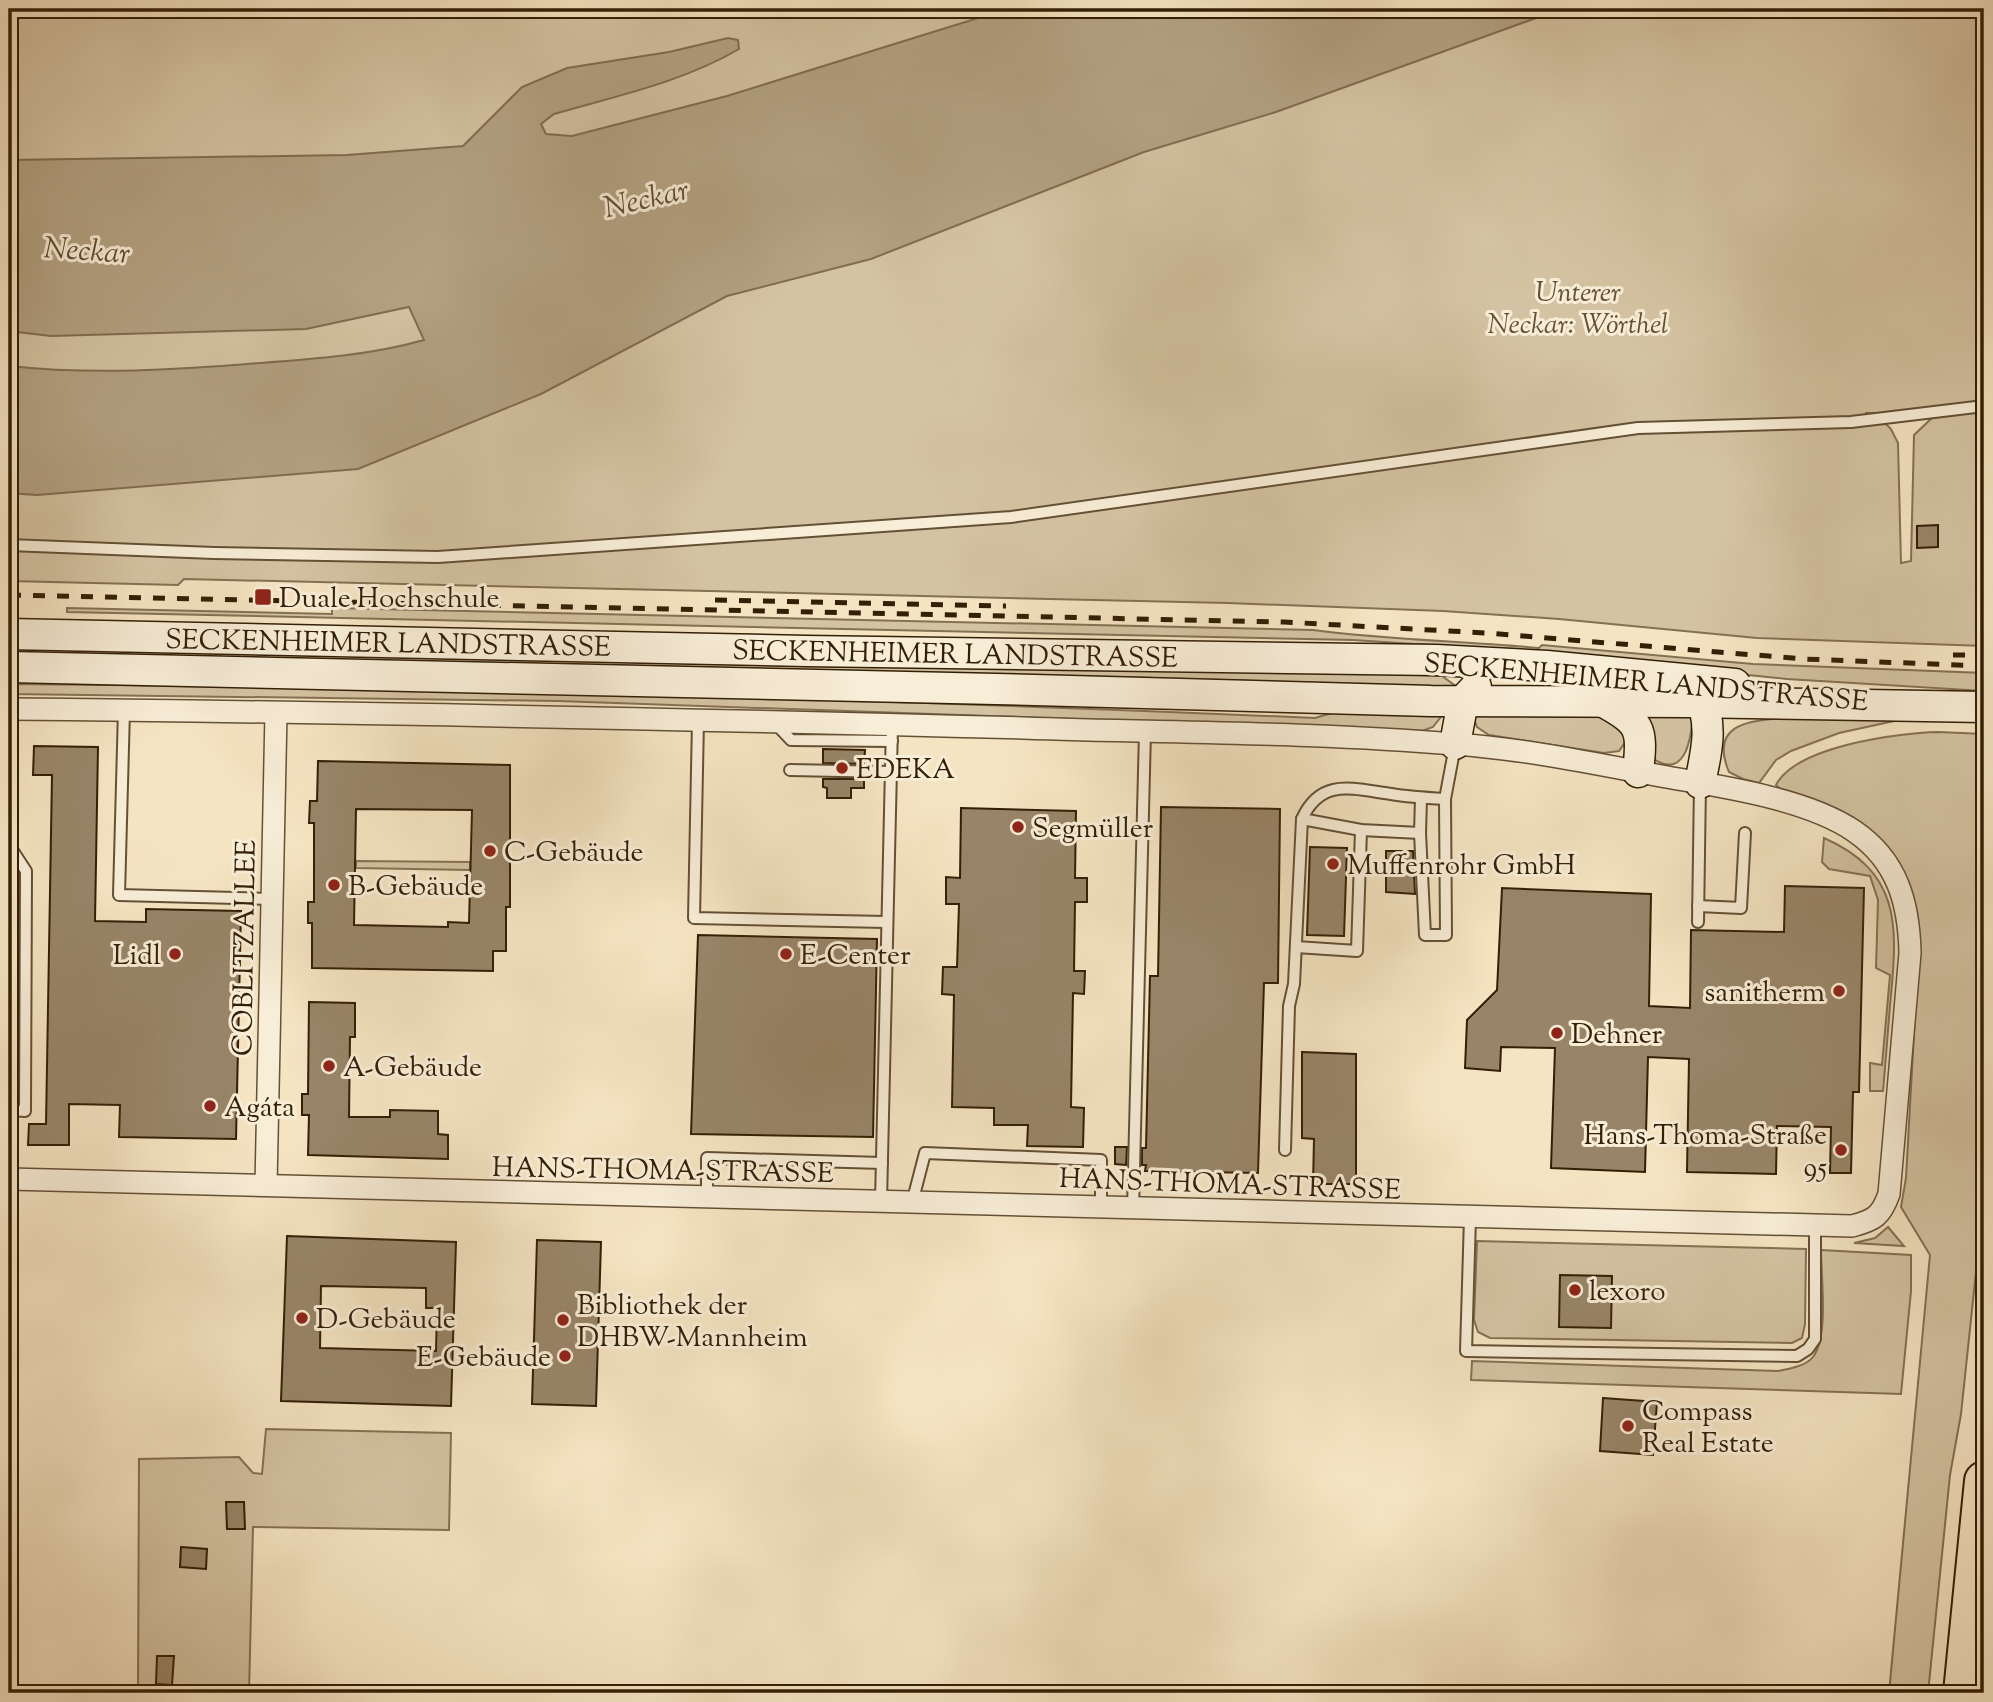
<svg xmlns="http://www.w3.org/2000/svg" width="1993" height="1702" font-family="'Sorts Mill Goudy',serif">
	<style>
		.green { fill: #d4c3a2; stroke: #847154; stroke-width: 2 }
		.water { fill: #b3a182; stroke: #806d50; stroke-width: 2 }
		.building { fill: #988568; stroke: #331f06; stroke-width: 2; fill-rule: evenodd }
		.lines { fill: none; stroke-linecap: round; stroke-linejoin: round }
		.service-casing { stroke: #645035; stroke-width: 14 }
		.minor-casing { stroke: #645035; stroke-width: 24 }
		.secondary-casing { stroke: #331f06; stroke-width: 33 }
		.motorway-casing { stroke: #331f06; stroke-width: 42 }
		.service { stroke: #f8edd7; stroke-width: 10 }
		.minor { stroke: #f8edd7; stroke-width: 21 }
		.secondary { stroke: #f8edd7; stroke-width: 30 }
		.motorway { stroke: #f5e4c2; stroke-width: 38 }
		.rail { stroke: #331f06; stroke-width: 5; stroke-dasharray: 12 12; stroke-linecap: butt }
		.poi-dot { fill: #8f2418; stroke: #f8edd7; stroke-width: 2.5 }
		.labels { text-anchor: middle; stroke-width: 6; stroke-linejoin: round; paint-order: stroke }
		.park-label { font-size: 28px; font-style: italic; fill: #635035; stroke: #f8edd7 }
		.poi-label { font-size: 28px; fill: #331f06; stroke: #f8edd7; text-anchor: start }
		.street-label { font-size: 28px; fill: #331f06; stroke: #f8edd7 }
		.water-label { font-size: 30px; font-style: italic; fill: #604c31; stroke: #f8edd7 }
	</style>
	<rect width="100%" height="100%" fill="#f5e4c2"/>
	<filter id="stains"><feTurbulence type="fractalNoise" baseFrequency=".00286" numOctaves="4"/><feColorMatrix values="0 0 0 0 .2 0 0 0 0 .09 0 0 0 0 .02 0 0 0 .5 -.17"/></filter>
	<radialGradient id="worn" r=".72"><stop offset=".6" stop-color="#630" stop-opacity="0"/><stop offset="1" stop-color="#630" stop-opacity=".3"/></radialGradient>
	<g class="green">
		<path d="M9 9H1984V401L1884 413H1866V423L1884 422 1891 429 1898 443 1901 563 1911 561 1914 435 1933 417 1984 410V646L1757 638 1559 619 1443 611 1228 603 184 579 178 585 9 581Z"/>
		<path d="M67 608 332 614V608L1313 630C1388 640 1464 641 1539 648L1542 645 1753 664 1984 673V691L1787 679 1492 649 1353 640 67 612Z"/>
		<path d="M9 646 1325 671 1442 676 1457 687 1155 678 9 654Z"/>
		<path d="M9 684C444 688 880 699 1315 718L1339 711 1444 713 1433 727 1422 731 558 701 9 694Z"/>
		<path d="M1694 706C1692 730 1689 783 1652 758L1642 717Z"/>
		<path d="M1472 713 1601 714 1619 719 1626 741 1619 751 1604 753 1489 735 1477 727Z"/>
		<path d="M1784 718H1908L1839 733 1791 751 1776 760 1759 783 1743 779 1729 772C1709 725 1748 720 1784 718Z"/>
		<path d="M1938 732 1984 734V1196L1961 1414 1950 1475 1928 1693H1889L1930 1255 1901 1207 1906 1178 1919 943 1917 915 1907 882 1858 822 1826 804 1783 792 1776 785C1796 746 1898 733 1938 732Z"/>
		<path d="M1824 838C1899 871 1898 923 1891 995 1888 1027 1886 1059 1883 1091H1870V1063L1882 1065 1890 975 1876 968 1878 900 1870 876 1829 869 1822 862Z"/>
		<path d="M356 861 470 862V870L356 868Z"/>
		<path d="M1888 1227 1904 1246 1854 1243 1875 1238Z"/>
		<path d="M1477 1241 1806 1249 1805 1324 1802 1338 1792 1343 1490 1338 1478 1332 1474 1320Z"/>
		<path d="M1821 1250 1911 1255V1291L1901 1394 1471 1380 1472 1361 1778 1371C1789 1369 1806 1366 1813 1357 1829 1336 1821 1277 1821 1250Z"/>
		<path d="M266 1429 451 1433 449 1530 253 1527 249 1693H138L139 1459 239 1457 253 1473 262 1474Z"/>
	</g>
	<path class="water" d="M1007 9H1561L1276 112 1144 152 871 259 727 296 541 394 358 469 37 495 9 493V366C92 375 176 370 260 363 315 359 371 355 424 340L409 307 306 329 51 336 9 331V160L347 155 463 146 522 87 567 68 669 52 728 38 738 40 739 49C683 82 616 96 554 114L541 124 546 134 572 136 727 96Z"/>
	<g class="building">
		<path d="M1938 525V547L1917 548V526Z"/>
		<path d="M34 746 98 747 95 921 146 922V909L241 911 236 1139 119 1137 120 1105 69 1104V1145H28L29 1124H46L52 775H33Z"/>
		<path d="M823 749 865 750 864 764 823 763Z"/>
		<path d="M318 761 510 765V907H506V951H493V971L312 968V923H308V902H314V823H309L310 801H317ZM356 809 472 810 469 923 448 922V927L354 925Z"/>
		<path d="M823 779H864V788H851V798H827V788L823 787Z"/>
		<path d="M1161 807 1280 809 1278 983H1264L1258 1173 1145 1171 1146 1165H1142V1148H1146L1150 976H1158Z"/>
		<path d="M961 808 1076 811 1075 878H1087V902H1075L1074 971H1085L1084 994 1073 993 1071 1107 1084 1108 1083 1147 1027 1146 1028 1125H994V1108L952 1107 954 995 942 994 943 967H957L959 904H946V877L960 878Z"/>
		<path d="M1310 847 1347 848 1344 936 1307 935Z"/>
		<path d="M1386 851H1413L1415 894 1386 892Z"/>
		<path d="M1785 886 1864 888 1859 1092H1853L1851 1173H1830L1831 1127 1777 1126 1776 1174 1687 1172 1689 1059 1648 1057 1645 1172 1551 1168 1555 1048 1501 1047 1500 1071 1465 1068 1467 1020 1497 990 1502 888 1651 894 1649 1006 1690 1008 1691 930 1784 932Z"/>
		<path d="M698 935 877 939 873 1137 691 1134Z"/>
		<path d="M309 1002 355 1003V1037H350L349 1117H390V1110L438 1111V1134L448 1135V1159L308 1155 309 1115H302V1094H308Z"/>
		<path d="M1302 1052 1356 1054V1184H1313L1314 1139 1302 1138Z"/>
		<path d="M1115 1147H1127L1126 1165 1115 1164Z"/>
		<path d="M287 1236 456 1242 451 1406 281 1401ZM321 1286 426 1288V1308H437L436 1351 320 1348Z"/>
		<path d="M537 1240 601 1242 596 1406 532 1404Z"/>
		<path d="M1560 1275 1612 1276 1611 1328 1559 1327Z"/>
		<path d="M1603 1398 1657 1402 1653 1455 1600 1451Z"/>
		<path d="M226 1502H244L245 1529H227Z"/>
		<path d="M181 1547 207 1549 206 1569 180 1567Z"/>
		<path d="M157 1656H174L172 1685 156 1684Z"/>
	</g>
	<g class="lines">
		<g class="service-casing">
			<g id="service">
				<path d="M9 545 214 553 438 557 1011 517 1638 428 1851 422 1984 406"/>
				<path d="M124 710 119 895 272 899"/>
				<path d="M698 721 694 918 886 922"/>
				<path d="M775 723 791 740 892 741"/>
				<path d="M790 770 891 772"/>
				<path d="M1302 819 1361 830 1420 833 1421 798"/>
				<path d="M1420 833 1425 935H1446L1445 799 1455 746"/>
				<path d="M9 845 26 871 25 1111 9 1110"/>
				<path d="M1698 906 1741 908 1745 833"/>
				<path d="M1698 922 1700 784"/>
				<path d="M1296 947 1357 951 1361 830"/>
				<path d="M1285 1150 1289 1006 1294 984 1302 819C1321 777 1353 789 1391 794 1409 797 1427 798 1445 799"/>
				<path d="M707 1198V1158L882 1163"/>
				<path d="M881 1202 892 725"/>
				<path d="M912 1203 925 1153 1101 1160V1208"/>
				<path d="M1133 1209 1145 732"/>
				<path d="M1470 1218 1466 1351 1797 1356 1808 1349 1815 1339V1225"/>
			</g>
		</g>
		<g class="minor-casing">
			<g id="minor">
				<path d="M9 709C347 712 685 719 1023 728 1166 733 1311 732 1454 744 1527 749 1601 765 1672 778 1726 787 1809 800 1854 831 1898 861 1909 904 1910 953L1889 1194C1881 1216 1875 1220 1852 1226L9 1179"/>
				<path d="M266 1185 276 713"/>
			</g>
		</g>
		<g class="secondary-casing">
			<g id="secondary">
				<path d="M9 634 806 651 1436 660 1547 666 1735 684"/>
				<path d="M9 667 996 689 1431 701 1687 702 1984 707"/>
				<path d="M1698 684C1712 726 1709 740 1700 783"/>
				<path d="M1602 701C1641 723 1643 727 1638 772"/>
				<path d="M1455 744 1463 701 1476 687"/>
			</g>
		</g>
		<g class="motorway-casing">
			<path id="motorway" d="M1963 1693 1984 1481"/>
		</g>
		<use href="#service" class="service"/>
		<use href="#minor" class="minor"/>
		<use href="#secondary" class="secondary"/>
		<use href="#motorway" class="motorway"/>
		<g class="rail">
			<path d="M9 595 1284 622 1486 633 1804 659 1984 666"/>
			<path d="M715 600 1006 606"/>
			<path d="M1953 655H1984"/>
		</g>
	</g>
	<g class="poi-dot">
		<rect x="254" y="588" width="18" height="18" rx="3.5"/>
		<circle cx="842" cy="768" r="7"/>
		<circle cx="1018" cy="827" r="7"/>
		<circle cx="490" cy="851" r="7"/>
		<circle cx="1333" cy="864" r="7"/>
		<circle cx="334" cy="885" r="7"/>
		<circle cx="175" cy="954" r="7"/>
		<circle cx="786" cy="954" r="7"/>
		<circle cx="1839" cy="991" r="7"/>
		<circle cx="1557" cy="1033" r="7"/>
		<circle cx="329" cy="1066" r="7"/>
		<circle cx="210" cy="1106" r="7"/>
		<circle cx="1841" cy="1150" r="7"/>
		<circle cx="1575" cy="1290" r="7"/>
		<circle cx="302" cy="1318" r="7"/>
		<circle cx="563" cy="1320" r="7"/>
		<circle cx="565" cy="1356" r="7"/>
		<circle cx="1628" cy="1426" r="7"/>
	</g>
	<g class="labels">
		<g class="park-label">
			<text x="1578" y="301">Unterer<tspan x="1578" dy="32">Neckar: Wörthel</tspan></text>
		</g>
		<g class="poi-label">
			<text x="279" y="607">Duale Hochschule</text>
			<text x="856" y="778">EDEKA</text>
			<text x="1032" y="837">Segmüller</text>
			<text x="504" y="861">C-Gebäude</text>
			<text x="1347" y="874">Muffenrohr GmbH</text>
			<text x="348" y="895">B-Gebäude</text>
			<text x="161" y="964" text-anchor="end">Lidl</text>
			<text x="800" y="964">E-Center</text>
			<text x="1825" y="1001" text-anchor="end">sanitherm</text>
			<text x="1571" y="1043">Dehner</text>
			<text x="343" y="1076">A-Gebäude</text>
			<text x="224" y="1116">Agáta</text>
			<text x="1827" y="1144" text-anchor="end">Hans-Thoma-Straße<tspan x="1827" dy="32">95</tspan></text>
			<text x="1589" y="1300">lexoro</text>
			<text x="577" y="1314">Bibliothek der<tspan x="577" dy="32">DHBW-Mannheim</tspan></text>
			<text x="316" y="1328">D-Gebäude</text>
			<text x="551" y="1366" text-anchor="end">E-Gebäude</text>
			<text x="1642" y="1420">Compass<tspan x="1642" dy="32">Real Estate</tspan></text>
		</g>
		<g class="street-label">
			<text transform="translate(388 642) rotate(1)" y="10">SECKENHEIMER LANDSTRASSE</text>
			<text transform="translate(955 653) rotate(1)" y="10">SECKENHEIMER LANDSTRASSE</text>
			<text transform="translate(1646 681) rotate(5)" y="10">SECKENHEIMER LANDSTRASSE</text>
			<text transform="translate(243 948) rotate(-89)" y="10">COBLITZALLEE</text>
			<text transform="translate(663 1169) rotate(1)" y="10">HANS-THOMA-STRASSE</text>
			<text transform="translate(1230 1183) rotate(2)" y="10">HANS-THOMA-STRASSE</text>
		</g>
		<g class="water-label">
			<text transform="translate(646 198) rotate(-13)" y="10">Neckar</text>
			<text transform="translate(87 250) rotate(4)" y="10">Neckar</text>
		</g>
	</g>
	<rect width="1993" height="1702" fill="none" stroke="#f5e4c2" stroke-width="35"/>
	<rect x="10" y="10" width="1972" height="1681" fill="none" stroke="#331f06" stroke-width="3.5"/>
	<rect x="18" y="18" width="1958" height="1667" fill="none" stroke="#331f06" stroke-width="2"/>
	<rect width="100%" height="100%" filter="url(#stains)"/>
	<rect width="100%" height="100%" fill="url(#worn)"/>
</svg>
